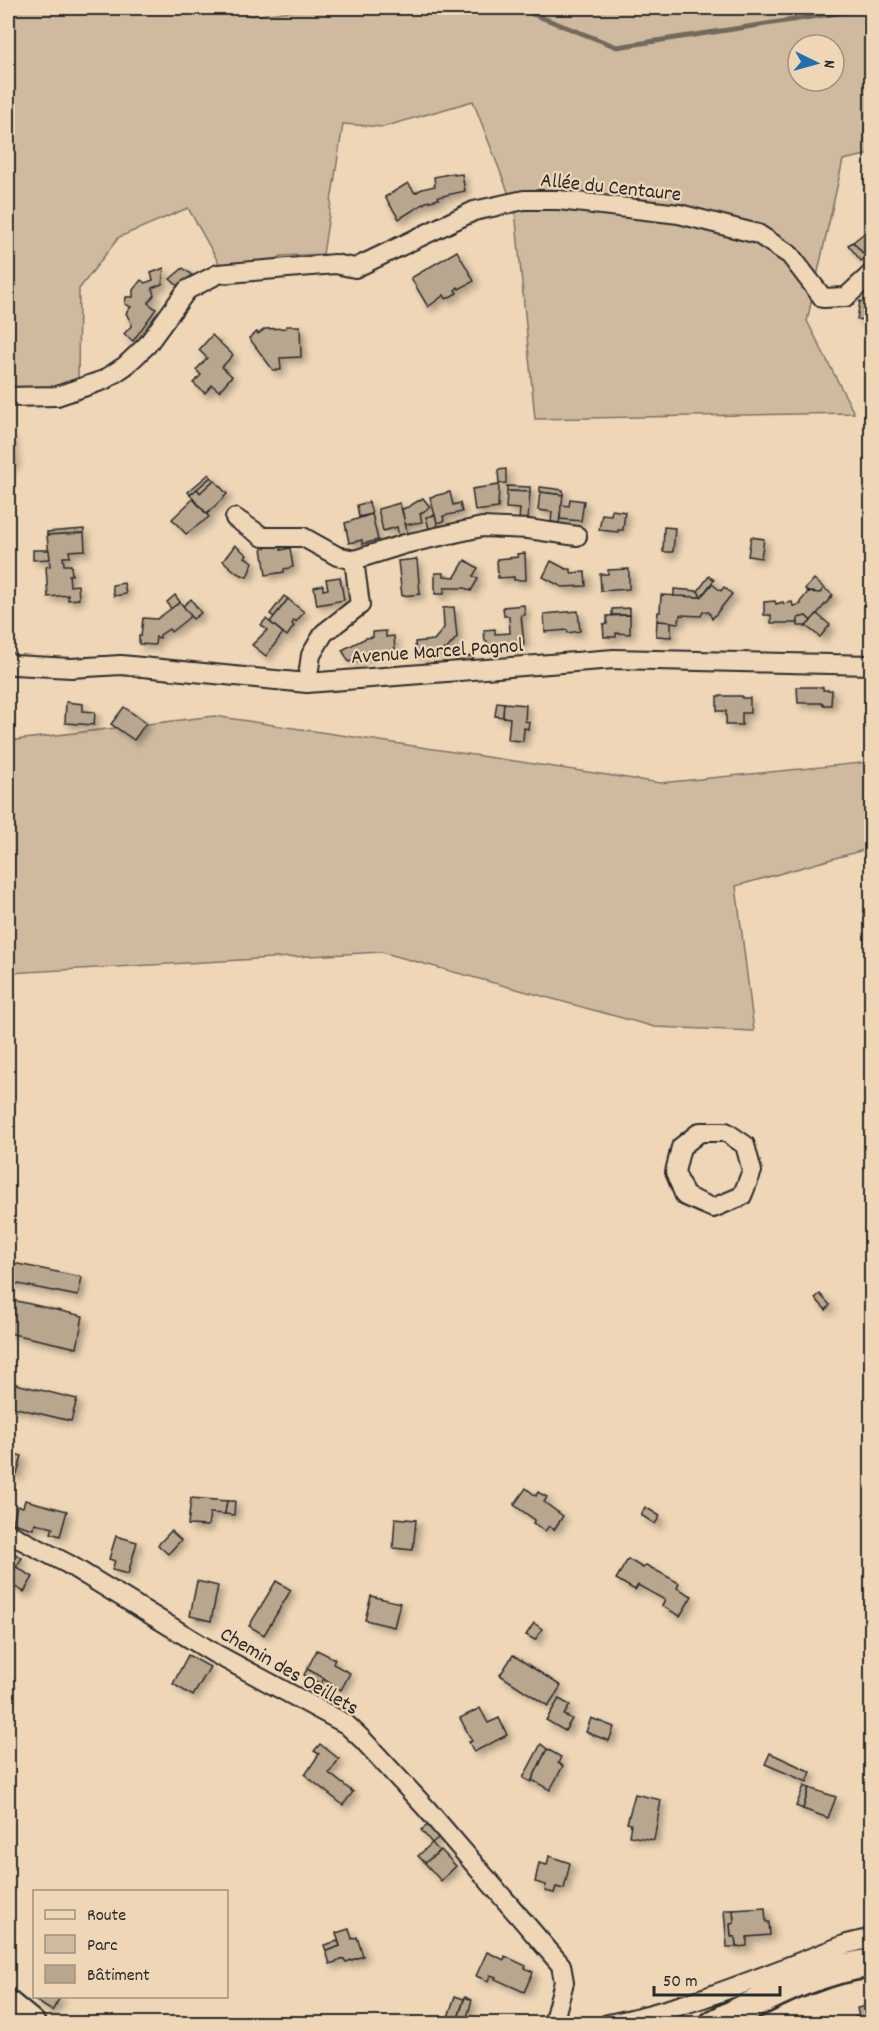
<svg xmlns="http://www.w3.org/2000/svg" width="879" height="2031" font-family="Dekko,sans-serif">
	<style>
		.green { fill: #cfbaa0; stroke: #7d7266; stroke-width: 1.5; fill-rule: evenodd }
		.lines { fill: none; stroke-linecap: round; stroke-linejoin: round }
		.stream { stroke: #72695d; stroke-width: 5 }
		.building { fill: #b8a68f; stroke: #2b2b2b; stroke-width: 1.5; filter: url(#shadow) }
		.minor-casing { stroke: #2b2b2b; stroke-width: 22 }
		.secondary-casing { stroke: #2b2b2b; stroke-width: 32 }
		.minor { stroke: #eed6b6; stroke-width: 18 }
		.secondary { stroke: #eed6b6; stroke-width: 27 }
		.labels { text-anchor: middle; stroke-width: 4.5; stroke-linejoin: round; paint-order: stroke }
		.street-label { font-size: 21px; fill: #2b2b2b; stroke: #eed6b6 }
	</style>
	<defs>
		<filter id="shadow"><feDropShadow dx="4.5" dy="4.5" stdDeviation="3" flood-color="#0004"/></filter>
	</defs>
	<rect width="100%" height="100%" fill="#eed6b6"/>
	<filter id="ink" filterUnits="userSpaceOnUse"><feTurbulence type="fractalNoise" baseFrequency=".0167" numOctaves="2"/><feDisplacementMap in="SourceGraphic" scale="12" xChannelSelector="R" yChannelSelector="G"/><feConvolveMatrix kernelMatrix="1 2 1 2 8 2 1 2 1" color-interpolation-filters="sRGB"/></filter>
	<g filter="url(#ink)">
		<g class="green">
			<path d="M8 8H230L251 16 317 8H871V154L843 160 807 321 854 413 535 419 515 210 473 101 383 127 343 124 323 254 281 256 275 261 220 265 188 208 119 237 79 289 78 381 51 388 8 387ZM798 45H834V81H798Z"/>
			<path d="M214 716 660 783 871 762V848L736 886 754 1031 655 1027 381 952 8 973V741Z"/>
		</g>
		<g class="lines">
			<path class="stream" d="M517 8 617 47 870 8"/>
		</g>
		<g class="building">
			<path d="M454 173V175L462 174 465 191 438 197 439 199 426 202 399 219 385 197 408 183 415 193 422 189 435 186 434 177Z"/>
			<path d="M872 227V252L866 257 853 242Z"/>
			<path d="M853 242 866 257 861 261 848 245Z"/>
			<path d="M457 251 474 281 459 289 458 287 455 290 457 293 446 299 444 295 428 307 411 278Z"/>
			<path d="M164 268 162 284 152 288 154 295 148 303 156 309 133 341 124 334 132 325 126 313 131 307 125 304 126 297H133V290L141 280 145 283 153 280 151 273Z"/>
			<path d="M183 268 192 275 179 287 170 279Z"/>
			<path d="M870 295H872V321L857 319 860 301 869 302Z"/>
			<path d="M286 326H300L301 357 280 358 281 370H273L249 338 257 332 258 334 265 329 286 328Z"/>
			<path d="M212 335 233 355 222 367 232 376 219 391 212 385 205 393 193 383 201 375 196 370 207 358 199 350Z"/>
			<path d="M8 435H12V450H14V462L9 468 8 467Z"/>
			<path d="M506 469V483L499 484 498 470Z"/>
			<path d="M209 474 211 477 190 495 188 492Z"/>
			<path d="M211 477 214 480 200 493 197 489Z"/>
			<path d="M214 480 227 494 207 514 190 495 197 489 200 493Z"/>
			<path d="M499 485 498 508 475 511 472 489Z"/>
			<path d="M507 486 530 487V492L507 491Z"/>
			<path d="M540 487 563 490V495L540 492Z"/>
			<path d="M507 491 530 492 528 520 519 519 520 509 506 508Z"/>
			<path d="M450 492 453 505 460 503 462 512 443 516 444 521 437 523 430 497Z"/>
			<path d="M540 492 563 495 559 523 551 522 552 512 538 510Z"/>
			<path d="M423 498 430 507 420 514 422 522 405 525 402 509 408 507Z"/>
			<path d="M193 499 209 517 186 534 172 519Z"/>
			<path d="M570 499 584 501 581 521 560 519 561 505 569 506Z"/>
			<path d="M369 502 372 514 359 517 357 505Z"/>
			<path d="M400 503 408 535 399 537 397 527 383 531 378 509Z"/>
			<path d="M612 510 625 512 623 530H618V532L599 530 602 514 611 515Z"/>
			<path d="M372 514 378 540 362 544V540L349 543 345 523Z"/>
			<path d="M435 515 438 527 429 529 426 517Z"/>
			<path d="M664 527 675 528 673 552H663Z"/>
			<path d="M84 529V533L47 535V532Z"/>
			<path d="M84 533 85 550 69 551 70 557H63L64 565H71L72 575H69L70 586 78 585 79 599 68 600V595L48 597 46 567 50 566 47 535Z"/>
			<path d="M751 537 764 539 761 558 748 556Z"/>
			<path d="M235 545 247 555 245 557 253 562 247 577 237 573 223 561Z"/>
			<path d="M281 545V550L290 548 293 567 284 569V572L266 575 262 548Z"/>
			<path d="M33 550H49L50 559 33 560Z"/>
			<path d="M525 553 526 580H514V577L498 578 497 559 518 557 517 554Z"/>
			<path d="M417 559 420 594 402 596 398 561Z"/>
			<path d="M465 560 478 568 473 576 478 579 471 591 465 588H444V594H435V573H444V576L455 577Z"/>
			<path d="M551 561 566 569H571V573L585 572 586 586 562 587 543 577Z"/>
			<path d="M629 569V589L601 591 600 574H608V570Z"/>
			<path d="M709 576 714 580 701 597 698 591Z"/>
			<path d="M340 577 344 600 317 605 314 587 323 585V590L328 589 326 579Z"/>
			<path d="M814 579 824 588 820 593 808 592 805 589Z"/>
			<path d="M124 583 126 594 114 596 112 585Z"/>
			<path d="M712 584 721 591 724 587 732 594 712 619 709 612H703L701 616 680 615 679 623 657 621 658 612H660L661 595 701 597Z"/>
			<path d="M824 588 833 595 811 621 806 616 798 618V623H771V615H764V602L775 601 776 604 783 602 784 604 792 602 793 606 801 604 800 602 808 592 820 593Z"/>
			<path d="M674 589 698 591 701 597 674 596Z"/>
			<path d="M175 595 180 602 171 609 167 602Z"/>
			<path d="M284 596 288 599 274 617 270 614Z"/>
			<path d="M191 599 201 613 193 619 183 606Z"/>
			<path d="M288 599 304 612 296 622 294 620 292 624 294 626 287 636 270 622Z"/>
			<path d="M180 602 191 616 171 632 169 629 160 635V638L156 637 155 645 139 644V636H141L143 618 157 619Z"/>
			<path d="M524 605 525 615H521L524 644 488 647 487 641H485L484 630 495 629V634L510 633 509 616H504L503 607Z"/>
			<path d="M454 607 457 637 446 650 444 649 440 653 416 655 415 642 434 640 444 628 443 608Z"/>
			<path d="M630 608V615H612V609Z"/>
			<path d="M578 611 580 631 568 633 567 630 545 632 544 614Z"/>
			<path d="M817 614 830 625 820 637 806 626Z"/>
			<path d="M630 615V634L616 633V637H604L603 624H607V616Z"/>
			<path d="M806 616 811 621 806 626H798V618Z"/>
			<path d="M266 619 283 633 266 656 252 645 267 630 261 625Z"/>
			<path d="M657 621 671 622V637L656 636Z"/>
			<path d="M386 631V637L394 636 395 652H375L357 661 356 659 349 662 342 650 366 638 373 637V632Z"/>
			<path d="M455 653H462L464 657 473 656 474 663 456 665Z"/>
			<path d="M797 687H823V690H832L831 705H823V703H798Z"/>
			<path d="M717 696H742V698H750V713H742V725H726V711H717Z"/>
			<path d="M66 702 83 704V711L95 712 94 725 65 723Z"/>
			<path d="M497 702 504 703 503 717 495 716Z"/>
			<path d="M504 703 526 705 525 721 529 722 528 729 524 728 523 741 508 740 510 718 503 717Z"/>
			<path d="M124 707 146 723 134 740 111 724Z"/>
			<path d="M8 1262 82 1277 78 1296 8 1282Z"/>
			<path d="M820 1294 830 1305 826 1310 815 1298Z"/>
			<path d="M8 1299 83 1316 77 1348 8 1333Z"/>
			<path d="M8 1382 77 1399 71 1421 8 1406Z"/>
			<path d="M8 1452 22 1456 17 1474 8 1472Z"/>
			<path d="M526 1488 536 1496 538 1492 547 1497 544 1502 563 1516 554 1530 549 1526 545 1531 533 1523 535 1520 514 1505Z"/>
			<path d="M191 1498 227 1501 225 1514 210 1513 208 1526 188 1525Z"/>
			<path d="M25 1500 67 1511 60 1536 51 1533 53 1528 35 1523 33 1529 13 1523 17 1506 23 1507Z"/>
			<path d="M227 1501H235L234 1515 225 1514Z"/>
			<path d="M645 1507 660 1516 655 1524 641 1515Z"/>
			<path d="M395 1518 416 1520 413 1550 393 1548Z"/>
			<path d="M171 1531 181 1540 168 1554 158 1545Z"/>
			<path d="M116 1536 137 1542 128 1574 112 1570 115 1561 109 1559Z"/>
			<path d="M8 1550 22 1558 16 1567 33 1577 24 1592 8 1583 10 1577 8 1576Z"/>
			<path d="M628 1559 643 1568 646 1565 679 1583 677 1588 692 1596 680 1616 662 1606 665 1600 638 1585 635 1590 616 1579Z"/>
			<path d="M197 1581 218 1586 211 1621 190 1616Z"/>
			<path d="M276 1581 291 1590 264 1635 249 1626Z"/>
			<path d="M371 1596 400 1603 394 1627 365 1620Z"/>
			<path d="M534 1623 542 1629 535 1640 526 1635Z"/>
			<path d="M317 1650 335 1659 333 1664 350 1673 341 1690 307 1669Z"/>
			<path d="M188 1655 210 1667 193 1696 173 1684Z"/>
			<path d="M513 1655 561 1686 548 1706 500 1675Z"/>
			<path d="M307 1669 324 1678 321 1684 304 1675Z"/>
			<path d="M559 1699 570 1705 564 1715 572 1719 565 1731 546 1720Z"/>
			<path d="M480 1708 488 1723 499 1718 507 1735 474 1752 469 1742 472 1741 460 1718Z"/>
			<path d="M591 1718 614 1727 609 1741 586 1732Z"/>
			<path d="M320 1744 339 1759 329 1773 353 1792 343 1805 305 1775 319 1754 314 1751Z"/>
			<path d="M541 1744 547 1749 531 1782 523 1778Z"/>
			<path d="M547 1749 561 1757 558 1763 563 1766 550 1790 532 1780Z"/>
			<path d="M770 1753 811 1772 807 1782 765 1764Z"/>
			<path d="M804 1786 809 1788 803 1809 796 1806Z"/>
			<path d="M809 1788 836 1797 828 1818 803 1809Z"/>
			<path d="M635 1794 661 1800 654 1840 629 1836 631 1824 627 1823Z"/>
			<path d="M428 1825 439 1837 432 1843 421 1830Z"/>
			<path d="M432 1843 439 1851 425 1863 418 1856Z"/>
			<path d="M441 1850 456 1866 441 1881 425 1863Z"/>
			<path d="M549 1856 570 1863 564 1889 556 1887 554 1893 545 1891 546 1885 535 1882 539 1863 547 1865Z"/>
			<path d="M765 1908 766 1922H769L770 1935 747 1937V1946L736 1947 735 1937H731L730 1924 734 1923 733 1910Z"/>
			<path d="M724 1910H733L734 1923 730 1924 731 1937H735L736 1947H727Z"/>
			<path d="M349 1929 352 1939 357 1937 363 1956 346 1962 344 1959 330 1964 326 1951 340 1946 336 1933Z"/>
			<path d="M338 1941 340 1946 326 1951 324 1945Z"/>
			<path d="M487 1952 504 1960 505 1956 526 1966 525 1968 533 1972 524 1992 495 1979 496 1977 490 1975 488 1981 476 1976Z"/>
			<path d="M35 1996H61L52 2011 33 1999Z"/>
			<path d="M455 1996 464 1999 457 2022 447 2020Z"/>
			<path d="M465 1997 472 2000 465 2024H461L457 2022Z"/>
			<path d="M867 2006 868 2008 872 2007V2024H857L855 2017H859L857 2008Z"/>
		</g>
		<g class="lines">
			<g class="minor-casing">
				<g id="minor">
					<path d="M8 397 57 396 104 380 125 366 147 345 187 290 218 274 335 264 355 268 474 211 524 200H559L679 214 758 234 790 255 823 298 846 297 872 273"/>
					<path d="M235 518 263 537H303L337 556 354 560"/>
					<path d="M8 662 14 665 71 668 121 665 307 683 614 659 872 665"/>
					<path d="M307 683 311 655 324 633 360 605 354 560 405 544 482 527 528 529 577 536"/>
					<path d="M700 1132H726L745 1145 752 1171 742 1196 713 1208 685 1196 675 1172 681 1147Z"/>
					<path d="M8 1533 68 1564 214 1653 346 1724 363 1740 426 1808 561 1965 564 1982 553 2024"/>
					<path d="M608 2024C691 2008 769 1973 847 1944L872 1938"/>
				</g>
			</g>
			<g class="secondary-casing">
				<g id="secondary">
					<path d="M8 2005 31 2024"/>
					<path d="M714 2024C765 1999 814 1970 872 1963"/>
				</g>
			</g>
			<use href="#minor" class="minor"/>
			<use href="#secondary" class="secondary"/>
		</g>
	</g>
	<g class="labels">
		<g class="street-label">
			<text transform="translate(611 186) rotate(6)" y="7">Allée du Centaure</text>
			<text transform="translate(437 650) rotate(-4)" y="7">Avenue Marcel Pagnol</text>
			<text transform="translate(290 1670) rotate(30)" y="7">Chemin des Oeillets</text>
		</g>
	</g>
	<rect width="879" height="2031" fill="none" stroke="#eed6b6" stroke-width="30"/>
	<rect x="15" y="15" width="849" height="2001" fill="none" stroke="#2b2b2b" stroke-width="2" filter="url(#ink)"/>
	<rect x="33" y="1890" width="195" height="108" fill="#eed6b6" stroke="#a0927e" stroke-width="1.5"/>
	<rect x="45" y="1910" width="30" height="9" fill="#eed6b6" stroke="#a0927e" stroke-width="1.5"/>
	<text x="87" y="1920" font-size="18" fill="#2b2b2b">Route</text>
	<rect x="45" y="1935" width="30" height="18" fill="#cfbaa0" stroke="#a0927e" stroke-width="1.5"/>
	<text x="87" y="1950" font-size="18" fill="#2b2b2b">Parc</text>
	<rect x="45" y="1965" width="30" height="18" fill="#b8a68f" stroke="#a0927e" stroke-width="1.5"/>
	<text x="87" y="1980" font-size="18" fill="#2b2b2b">Bâtiment</text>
	<g transform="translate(816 63) rotate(95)"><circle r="28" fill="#eed6b6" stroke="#a0927e" stroke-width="1.5"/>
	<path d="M0-4.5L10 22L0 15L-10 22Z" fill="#1f6fb2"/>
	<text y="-9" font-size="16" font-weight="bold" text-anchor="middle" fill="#2b2b2b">N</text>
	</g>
	<path d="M654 1986v9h126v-9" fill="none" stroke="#2b2b2b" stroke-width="3"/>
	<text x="663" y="1986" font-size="18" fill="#2b2b2b" stroke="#eed6b6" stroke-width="4.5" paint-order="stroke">50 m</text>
</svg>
